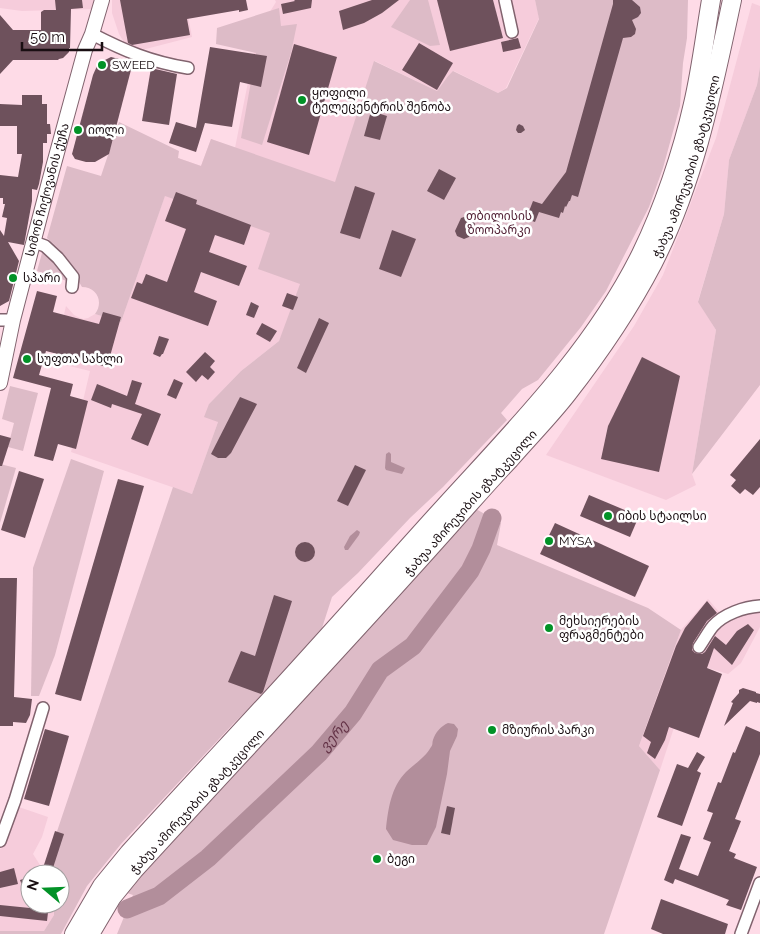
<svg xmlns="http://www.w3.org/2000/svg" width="760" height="934" font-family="Raleway,'Noto Sans Georgian',sans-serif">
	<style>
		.built { fill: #f6ccdb }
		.green { fill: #ddbbc7 }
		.water { fill: #b28e9b }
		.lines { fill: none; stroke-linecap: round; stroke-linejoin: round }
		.river { stroke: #b28e9b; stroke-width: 19 }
		.building { fill: #6e515c }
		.minor-casing { stroke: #81636e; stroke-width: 14 }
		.tertiary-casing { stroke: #81636e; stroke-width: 16 }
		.primary-casing { stroke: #81636e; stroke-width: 20 }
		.minor { stroke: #fff; stroke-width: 11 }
		.tertiary { stroke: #fff; stroke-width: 14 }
		.primary { stroke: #fff; stroke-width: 18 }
		.poi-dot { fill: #029227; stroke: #fff; stroke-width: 2 }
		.labels { text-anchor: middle; stroke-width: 5; stroke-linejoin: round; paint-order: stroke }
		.poi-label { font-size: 12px; fill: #190e12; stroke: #fff; text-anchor: start }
		.street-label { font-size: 12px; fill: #190e12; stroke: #fff }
		.park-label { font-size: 12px; fill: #532337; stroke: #fff }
		.water-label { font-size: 14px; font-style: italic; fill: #633246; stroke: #fff }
	</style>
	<rect width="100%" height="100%" fill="#fedbe7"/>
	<g class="built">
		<path d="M0 0H98L95 9 22 11 0 8Z"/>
		<path d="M112 0H185L192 37 138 51 127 47 119 34 112 13Z"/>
		<path d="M275 0H535L539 18 506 88 498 93 454 71 448 76 437 91 375 61 302 293 279 341 241 371 209 404 218 422 192 494 71 452 90 371 53 362 66 306 74 315 78 317 83 319 88 318 95 314 121 322 178 158 201 166 211 139 235 148 258 31 276 2Z"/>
		<path d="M752 3 760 6V67L757 85 729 160 724 214 698 301 716 330 692 474 696 485 666 500 546 455 591 389 634 326 663 275 716 138Z"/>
		<path d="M708 599 726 620 760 609V627L741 663 728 674 695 664 660 770 639 746 681 630Z"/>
		<path d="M16 806 48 817 42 837 33 854 40 865 57 874H30V904H54V915L44 931H1L0 933V849L2 848Z"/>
	</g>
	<g class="green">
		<path d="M410 0H428L440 45 430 46 391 27Z"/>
		<path d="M535 0H688L687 38 683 63 680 106 663 168 649 207 606 291 581 327 538 380 522 389 501 413 507 420 443 487 410 518 358 573 332 597 322 628 263 695 233 724 121 844 87 886 61 934H0V931H44L54 915V904H60V874H57L45 867 173 487 192 494 218 422 204 417 209 404 241 371 279 341 300 284 258 269 270 233 165 196 121 322 95 314C104 302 97 287 82 287L60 250 47 238 67 166 101 176 119 122 179 151 178 158 201 166 211 139 335 182 374 61 437 91 448 76 453 71 498 93 507 88 539 19Z"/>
		<path d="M279 8 281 26 297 24 291 53 262 145 241 138 256 53 216 44 217 28Z"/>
		<path d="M760 67V385L692 474 716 330 698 302 724 214 729 160 757 85Z"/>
		<path d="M42 253 54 257 73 283 37 271Z"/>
		<path d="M10 386 38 393 23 451 8 447 14 423 2 419Z"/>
		<path d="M71 459 104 471 55 655 39 696H31L33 568Z"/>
		<path d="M0 464 16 468 0 523Z"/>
		<path d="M474 508 501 523 497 545 648 608 681 630 639 746 660 770 604 934H117L133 895 124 892Z"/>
	</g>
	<g class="water">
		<path d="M389 452 391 454V462L405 468 402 474 386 470 385 468 386 454Z"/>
		<path d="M357 530 360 532 359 535 348 550H345L344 547 350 536Z"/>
		<path d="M448 723 454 724 458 729 457 736 450 751 447 774 436 827 427 845H412L393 840 386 829C388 810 391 787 406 772 414 764 425 758 431 747 433 745 432 743 433 740 435 733 441 726 448 723Z"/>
	</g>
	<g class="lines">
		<path class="river" id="s1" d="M127 909 159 896 208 858 319 753 353 713 380 670 413 646 470 571 481 549 492 518"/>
	</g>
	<g class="building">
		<path d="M55 0H82L83 8 71 9 70 48H69V52L63 58 59 59 58 60H13L0 74V15L13 30H41V12L44 10H56Z"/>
		<path d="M120 0H246L248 10 239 12V10L187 19 190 35 132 45 128 43Z"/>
		<path d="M294 0H312L311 8 283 14 281 4 295 1Z"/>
		<path d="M372 0H399L382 13 364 23 343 30 339 11Z"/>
		<path d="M437 0H493L503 38 450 51Z"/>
		<path d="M613 0H632L640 7 641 13 638 17 632 20 636 29 635 34 631 37 623 38 578 197 572 195 570 201H569L566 207 565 206 563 213 561 212 559 218 539 212 535 222 526 219 533 201 542 204 566 172 613 4Z"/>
		<path d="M518 38 521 48 503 52 501 42Z"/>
		<path d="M419 43 453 63 437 90 402 70Z"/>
		<path d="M294 44 337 57 309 155 267 142Z"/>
		<path d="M210 47 267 56 261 87 240 82 232 127 205 123 196 152 169 143 176 122 196 128Z"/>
		<path d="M111 57 119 59 132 66 109 154 95 162H86L75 159 72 154 93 75 97 66 103 61Z"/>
		<path d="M151 68 177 74 169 125 142 121Z"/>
		<path d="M22 95H42V104H47V124H50L51 134H47V143H43V162L39 184 37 190 32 189V201L24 245 8 242 19 261 9 301 0 306V230L4 236 7 218 2 217 5 204H3V198H0V175L18 177 22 154H17V126H0V104L22 105Z"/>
		<path d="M371 111 387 116 380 140 364 136Z"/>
		<path d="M519 124 523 126 525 130 521 133H518L516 130 517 126Z"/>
		<path d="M439 169 456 178 444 200 427 191Z"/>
		<path d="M355 186 375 193 360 239 340 233Z"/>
		<path d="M176 192 197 200 196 204 251 225 244 245 215 235 209 252 247 266 239 286 201 272 194 292 217 301 208 326 131 298 137 282 142 284 146 274 167 282 186 229 165 221Z"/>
		<path d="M467 216 473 220 475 224 469 237 464 239 457 236 455 231 461 218Z"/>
		<path d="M392 230 416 239 401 277 379 269Z"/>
		<path d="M37 291 57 296 53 312 99 324 103 312 121 317 107 367 46 351 39 375 73 384 70 396 88 401 76 449 58 444 53 461 34 456 51 388 13 378Z"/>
		<path d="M287 293 298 297 293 310 282 306Z"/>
		<path d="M251 302 259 306 254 318 246 315Z"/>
		<path d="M319 318 329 323 306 373 297 368Z"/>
		<path d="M262 323 277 331 270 342 256 334Z"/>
		<path d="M159 336 169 339 163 354H162L160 357 153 354Z"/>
		<path d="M205 352 215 361 210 367 215 372 208 380 202 375 196 382 186 372Z"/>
		<path d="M642 357 680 376 659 472 601 459 608 426Z"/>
		<path d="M174 379 183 383 176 399 167 395Z"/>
		<path d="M132 380 142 383 135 404 161 414 148 446 131 439 142 414 112 404 111 408 91 400 97 384 127 396Z"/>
		<path d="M240 397 257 404 231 453 226 458H218L211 454Z"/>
		<path d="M0 435 11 438 2 466H0Z"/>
		<path d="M760 439V487L753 495 745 489 740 494 731 486 736 480 730 475Z"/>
		<path d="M355 465 366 470 348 506 337 501Z"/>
		<path d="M19 471 44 479 25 538 1 530Z"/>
		<path d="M118 479 144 486 81 701 55 694Z"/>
		<path d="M589 495 639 516 630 537 580 516Z"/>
		<path d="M555 523 649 566 635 597 540 554Z"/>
		<circle cx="305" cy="552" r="10"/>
		<path d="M0 578H17L14 697 32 699 30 715 26 723 13 722V726H0Z"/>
		<path d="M274 595 292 601 263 692 261 694 228 682 241 651 255 656Z"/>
		<path d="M707 601 717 613 707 621 693 643 692 650 695 653 702 654 705 652 715 636 726 645 737 631 748 624 754 630 732 665 714 648 707 668 722 674 699 738 669 727 665 740 655 759 647 753 651 742 643 736 676 646 685 628Z"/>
		<path d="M743 688 756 692V693L760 694V703L757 702V703L750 701 724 726 733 703 731 702 739 693V690Z"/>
		<path d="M746 726 760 732V754L735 819 741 821 729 851 736 854 734 858 757 867 741 910 726 905 729 900 675 879 673 884 664 880 681 834 691 837 679 869 698 876 711 842 703 839 713 813 707 811 718 782 721 783 733 752 735 753Z"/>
		<path d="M45 729 69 736 49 806 24 799Z"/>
		<path d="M697 752 705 757 697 771 701 773 682 826 657 817 677 764 688 768Z"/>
		<path d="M447 806 455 808 450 835 441 833Z"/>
		<path d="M55 831 64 834 51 874H41Z"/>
		<path d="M14 868 18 884 0 888V872Z"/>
		<path d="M30 877V904H29L20 880Z"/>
		<path d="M661 899 728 924 725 934H663L651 929Z"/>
		<path d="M29 904H49L47 921 0 916V905L30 908Z"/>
	</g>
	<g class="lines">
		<g class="minor-casing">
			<g id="minor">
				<path d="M505 0 512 32"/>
				<path d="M92 34C125 51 151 62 188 68"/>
				<path d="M34 242 45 246 58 258 73 277 72 287"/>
				<path d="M0 320H13"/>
				<path d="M699 647C704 640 708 632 713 626 724 614 744 607 760 606"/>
				<path d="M0 841 15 800 43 708"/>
				<path d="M741 934 760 883"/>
			</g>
		</g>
		<g class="tertiary-casing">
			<g id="tertiary">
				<path id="s2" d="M0 383 13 320 49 182 85 50 92 34 102 0"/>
			</g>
		</g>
		<g class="primary-casing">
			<g id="primary">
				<path d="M74 934 102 886 129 853C175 802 222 752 269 701 325 640 380 578 436 516 510 434 591 355 641 254 663 209 682 153 693 104 701 70 705 35 711 0"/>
				<path id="s3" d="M90 934 112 897 134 870C240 754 348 640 452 523 471 502 490 480 510 459 529 437 549 417 567 394 599 353 629 309 653 263 695 181 713 89 732 0"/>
			</g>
		</g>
		<use href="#minor" class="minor"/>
		<use href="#tertiary" class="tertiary"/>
		<use href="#primary" class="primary"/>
	</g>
	<g class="poi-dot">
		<circle cx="102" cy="65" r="5"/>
		<circle cx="302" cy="100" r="5"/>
		<circle cx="78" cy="130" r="5"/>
		<circle cx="13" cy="278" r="5"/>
		<circle cx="27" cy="359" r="5"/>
		<circle cx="608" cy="516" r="5"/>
		<circle cx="549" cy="541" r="5"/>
		<circle cx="549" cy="628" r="5"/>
		<circle cx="492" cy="730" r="5"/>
		<circle cx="377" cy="859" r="5"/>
	</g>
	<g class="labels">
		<g class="poi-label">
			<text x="112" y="69">SWEED</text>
			<text x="312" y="97">ყოფილი<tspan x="312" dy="14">ტელეცენტრის შენობა</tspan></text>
			<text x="88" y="134">იოლი</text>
			<text x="23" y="282">სპარი</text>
			<text x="37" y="363">სუფთა სახლი</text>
			<text x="618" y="520">იბის სტაილსი</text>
			<text x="559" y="545">MYSA</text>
			<text x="559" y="625">მეხსიერების<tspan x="559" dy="14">ფრაგმენტები</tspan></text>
			<text x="502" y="734">მზიურის პარკი</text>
			<text x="387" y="863">ბეგი</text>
		</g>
		<g class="street-label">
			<text dy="4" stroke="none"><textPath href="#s3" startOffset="981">ჭაბუა ამირეჯიბის გზატკეცილი</textPath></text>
			<text dy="4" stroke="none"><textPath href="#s2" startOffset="199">სიმონ ჩიქოვანის ქუჩა</textPath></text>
			<text dy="4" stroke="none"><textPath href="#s3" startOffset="576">ჭაბუა ამირეჯიბის გზატკეცილი</textPath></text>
			<text dy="4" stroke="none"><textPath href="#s3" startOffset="171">ჭაბუა ამირეჯიბის გზატკეცილი</textPath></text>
		</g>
		<g class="park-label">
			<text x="499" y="220">თბილისის<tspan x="499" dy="14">ზოოპარკი</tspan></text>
		</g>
		<g class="water-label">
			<text dy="5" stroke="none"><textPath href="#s1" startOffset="272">ვერე</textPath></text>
		</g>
	</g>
	<g transform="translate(45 889) rotate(289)"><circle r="24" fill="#ffffff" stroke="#a39fa0"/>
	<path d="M0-4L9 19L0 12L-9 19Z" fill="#029227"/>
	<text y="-8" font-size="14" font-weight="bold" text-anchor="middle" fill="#190e12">N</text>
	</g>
	<path d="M22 42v8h80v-8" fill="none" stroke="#190e12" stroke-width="2.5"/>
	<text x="30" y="42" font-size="15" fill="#190e12" stroke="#ffffff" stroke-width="4" paint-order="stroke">50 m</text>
</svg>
